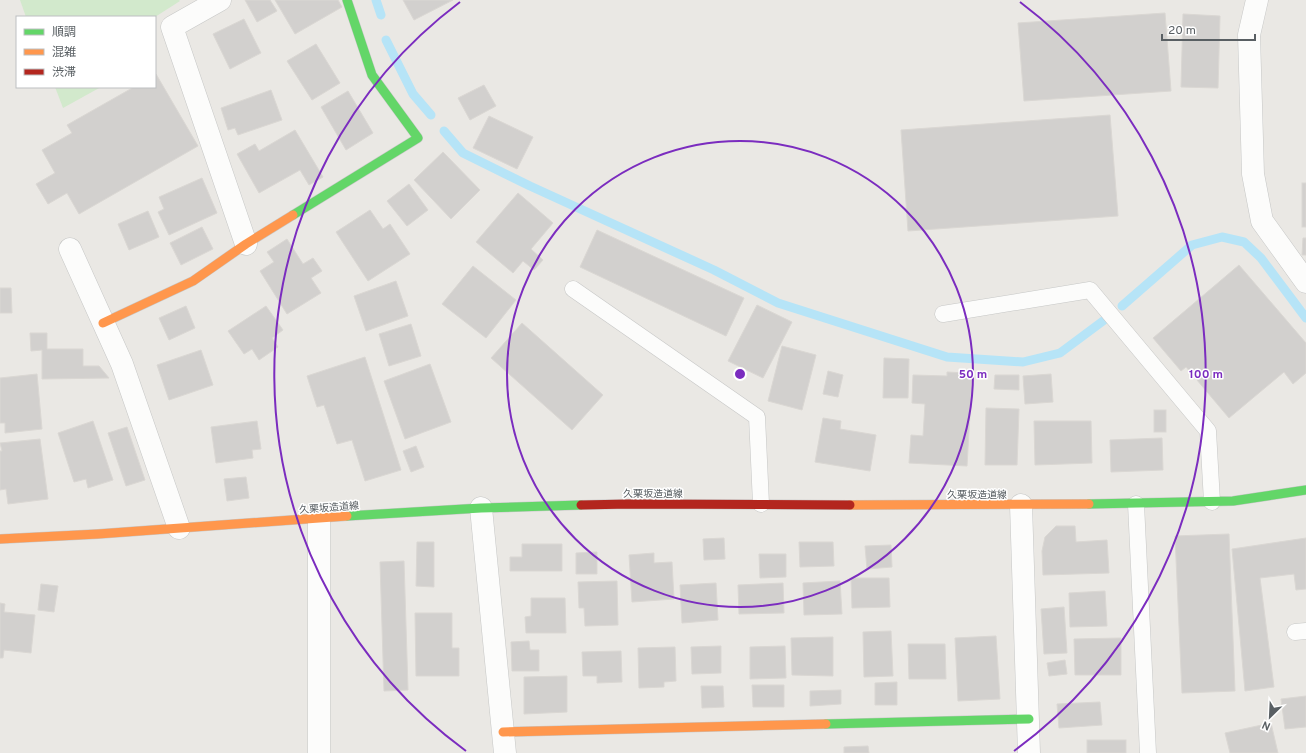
<svg xmlns="http://www.w3.org/2000/svg" width="1306" height="753" font-family="Overpass,'Noto Sans JP',sans-serif">
	<style>
		.green { fill: #d2e9cc }
		.lines { fill: none; stroke-linecap: round; stroke-linejoin: round }
		.stream { stroke: #b6e4f7; stroke-width: 9 }
		.building { fill: #d2d0ce; stroke: #dad7d3 }
		.lane-casing { stroke: #c6c7c6; stroke-width: 17 }
		.street-casing { stroke: #c6c7c6; stroke-width: 23 }
		.fast-casing { stroke: #c7c7c7; stroke-width: 10 }
		.slow-casing { stroke: #c7c7c7; stroke-width: 10 }
		.jam-casing { stroke: #c7c7c7; stroke-width: 10 }
		.lane { stroke: #fcfcfb; stroke-width: 16 }
		.street { stroke: #fcfcfb; stroke-width: 22 }
		.fast { stroke: #63d668; stroke-width: 9 }
		.slow { stroke: #ff974d; stroke-width: 9 }
		.jam { stroke: #b3261e; stroke-width: 9 }
		.ring { fill: none; stroke: #7b2cbf; stroke-width: 2 }
		.labels { text-anchor: middle; stroke-width: 3; stroke-linejoin: round; paint-order: stroke }
		.street-label { font-size: 10px; fill: #595f63; stroke: #fff }
		.centre { fill: #7b2cbf; stroke: #fff; stroke-width: 2 }
		.ring-label { font-size: 12px; text-anchor: middle; font-weight: bold; fill: #7b2cbf; stroke: #fff; stroke-width: 3; stroke-linejoin: round; paint-order: stroke }
	</style>
	<rect width="100%" height="100%" fill="#eae8e4"/>
	<g class="green">
		<path d="M20 0H179L180 1 155 17H26Z"/>
		<path d="M55 87H101L63 108Z"/>
	</g>
	<g class="lines">
		<g class="stream">
			<path d="M376 0 381 15"/>
			<path d="M386 40 413 94 431 115"/>
			<path d="M444 131 463 153 530 186 714 270 778 303 947 357 1023 362 1060 353 1103 321"/>
			<path d="M1122 306 1192 245 1222 237 1244 242 1261 258 1306 318"/>
		</g>
	</g>
	<g class="building">
		<path d="M245 0H270L277 11 257 22Z"/>
		<path d="M275 0H338L342 7 295 34Z"/>
		<path d="M403 0H453L414 20Z"/>
		<path d="M1165 13 1171 91 1024 101 1018 23Z"/>
		<path d="M1183 14 1220 16 1218 88 1181 87Z"/>
		<path d="M244 19 261 53 230 69 213 34Z"/>
		<path d="M316 44 340 83 312 100 287 61Z"/>
		<path d="M156 74 198 146 79 214 67 193 48 204 36 184 55 173 42 150 72 133 67 125 134 87H155V75Z"/>
		<path d="M484 85 496 106 470 120 458 98Z"/>
		<path d="M271 90 282 120 238 135 235 128 228 130 221 108Z"/>
		<path d="M348 91 373 133 346 150 321 107Z"/>
		<path d="M1110 115 1118 216 908 231 901 130Z"/>
		<path d="M489 116 533 137 517 169 473 148Z"/>
		<path d="M295 130 323 177 309 185 300 170 259 193 237 154 255 144 259 151Z"/>
		<path d="M443 152 480 190 451 219 414 180Z"/>
		<path d="M202 178 217 213 169 235 158 212 164 209 159 197Z"/>
		<rect x="1302" y="183" width="4" height="44"/>
		<path d="M409 184 428 210 407 226 387 201Z"/>
		<path d="M518 193 553 223 531 249 543 260 534 270 523 261 513 273 476 242Z"/>
		<path d="M370 210 383 229 390 224 410 254 368 281 336 232Z"/>
		<path d="M148 211 159 237 129 250 118 224Z"/>
		<path d="M202 227 213 249 181 265 170 243Z"/>
		<path d="M597 230 744 298 726 336 580 267Z"/>
		<path d="M1303 238H1306V255H1302Z"/>
		<path d="M287 239 303 264 313 258 322 271 311 278 321 293 287 314 260 271 274 262 267 252Z"/>
		<path d="M1239 265 1306 343V373L1293 384 1284 372 1229 418 1186 367 1181 371 1153 338Z"/>
		<path d="M473 266 516 300 486 338 442 304Z"/>
		<path d="M396 281 408 316 366 331 354 296Z"/>
		<path d="M0 288H11L12 313H0Z"/>
		<path d="M757 305 792 322 763 378 728 361Z"/>
		<path d="M186 306 195 328 169 340 159 318Z"/>
		<path d="M266 306 283 330 272 338 278 347 259 360 252 349 244 354 228 331Z"/>
		<path d="M522 323 603 395 572 430 491 358Z"/>
		<path d="M411 324 421 356 389 366 379 334Z"/>
		<path d="M30 333H47V349H83V366H99L109 378 42 379V350L31 351Z"/>
		<path d="M782 346 816 355 802 410 768 401Z"/>
		<path d="M201 350 213 385 169 400 157 365Z"/>
		<path d="M365 357 401 470 365 481 352 440 337 444 324 405 317 407 307 376Z"/>
		<path d="M884 358 909 359 908 398H883Z"/>
		<path d="M430 364 451 422 405 439 384 381Z"/>
		<path d="M828 371 843 375 838 397 823 394Z"/>
		<path d="M947 372 965 373 964 377 972 378 967 466 909 463 911 435 923 436 925 404 912 403 913 375 947 376Z"/>
		<path d="M37 374 42 429 5 433V423H0V378Z"/>
		<path d="M1051 374 1053 402 1025 404 1023 376Z"/>
		<path d="M995 375H1019V390L994 389Z"/>
		<path d="M986 408 1019 409 1017 465H985Z"/>
		<rect x="1154" y="410" width="12" height="22"/>
		<path d="M823 418 841 421 840 429 876 435 870 471 815 462Z"/>
		<path d="M93 421 113 480 88 488 86 479 74 482 58 433Z"/>
		<path d="M257 421 261 449 252 450 253 458 216 463 211 427Z"/>
		<path d="M1034 421H1091L1092 463 1035 465Z"/>
		<path d="M127 427 145 480 126 486 108 433Z"/>
		<path d="M1162 438 1163 470 1111 472 1110 440Z"/>
		<path d="M40 439 48 499 8 504 6 489 0 490V451H2L0 443Z"/>
		<path d="M416 446 424 467 411 472 403 451Z"/>
		<path d="M246 477 249 498 227 501 224 479Z"/>
		<path d="M1056 526H1075L1076 542 1107 540 1109 573 1043 575 1042 551 1045 537Z"/>
		<path d="M1229 534 1235 691 1182 693 1175 536Z"/>
		<path d="M724 538 725 559 704 560 703 539Z"/>
		<path d="M1306 538V589L1296 590 1294 574 1260 578 1274 687 1245 691 1232 549Z"/>
		<path d="M417 542H434V587L416 586Z"/>
		<path d="M799 542H833L834 566 800 567Z"/>
		<path d="M522 544H562V571H510V557H522Z"/>
		<path d="M891 545 892 567 867 569 865 546Z"/>
		<path d="M597 552V574H576V553Z"/>
		<path d="M654 553V563L672 562 674 599 632 602 629 555Z"/>
		<path d="M759 554H786V577L760 578Z"/>
		<path d="M404 561 408 690 384 691 380 562Z"/>
		<path d="M851 578H889L890 607 852 608Z"/>
		<path d="M617 581 618 625 585 626 584 608H579L578 582Z"/>
		<path d="M840 581 842 614 804 615 803 583Z"/>
		<path d="M716 583 718 620 682 623 680 585Z"/>
		<path d="M783 583 784 613 739 614 738 585Z"/>
		<path d="M41 584 58 586 54 612 38 610Z"/>
		<path d="M1105 591 1107 626 1070 627 1069 593Z"/>
		<path d="M531 598H565L566 633H526L525 617 531 616Z"/>
		<path d="M0 603 5 604 4 612 35 615 31 653 4 650 3 658H0Z"/>
		<path d="M1064 607 1067 653 1044 654 1041 609Z"/>
		<path d="M415 613H452V648H459V676H416Z"/>
		<path d="M891 631 893 676 864 677 863 632Z"/>
		<path d="M996 636 1000 699 958 701 955 638Z"/>
		<path d="M833 637V676L792 675 791 638Z"/>
		<path d="M1121 638V675H1075L1074 639Z"/>
		<path d="M529 641 530 650H539V671H512L511 642Z"/>
		<path d="M908 644H945L946 679H909Z"/>
		<path d="M721 646V673L692 674 691 647Z"/>
		<path d="M785 646 786 678 750 679V647Z"/>
		<path d="M675 647 676 681 664 682V687L639 688 638 648Z"/>
		<path d="M621 651 622 682 597 683V676H583L582 652Z"/>
		<path d="M1065 660 1067 674 1049 676 1047 663Z"/>
		<path d="M567 676V712L524 714V677Z"/>
		<path d="M897 682V705H875V683Z"/>
		<path d="M752 685H784V707H753Z"/>
		<path d="M701 686H723L724 707 702 708Z"/>
		<path d="M841 690V704L810 706V691Z"/>
		<path d="M1306 696V727L1285 729 1281 699Z"/>
		<path d="M1100 702 1102 725 1059 728 1057 704Z"/>
		<path d="M1271 723 1278 753H1230L1225 733Z"/>
		<rect x="1087" y="740" width="39" height="13"/>
		<path d="M868 746 869 753H844V747Z"/>
	</g>
	<g class="lines">
		<g class="lane-casing">
			<g id="lane">
				<path d="M573 289 757 417 761 504"/>
				<path d="M943 314 1090 290 1208 431 1212 502"/>
				<path d="M1136 504 1148 753"/>
				<path d="M1295 632 1306 631"/>
			</g>
		</g>
		<g class="street-casing">
			<g id="street">
				<path d="M220 0 172 27 246 244"/>
				<path d="M1257 0 1249 35 1253 174 1262 221 1306 282"/>
				<path d="M70 249 122 364 179 528"/>
				<path d="M1021 505 1029 753"/>
				<path d="M481 508 505 753"/>
				<path d="M319 753V518"/>
			</g>
		</g>
		<g class="fast-casing">
			<g id="fast">
				<path d="M293 215 418 138 372 75 347 0"/>
				<path d="M1089 504 1233 501 1306 490"/>
				<path d="M347 516 481 508 581 505"/>
				<path d="M826 724 1029 719"/>
			</g>
		</g>
		<g class="slow-casing">
			<g id="slow">
				<path d="M103 323 193 281 246 244 293 215"/>
				<path d="M850 505 1089 504"/>
				<path d="M0 539 98 534 347 516"/>
				<path d="M503 732 826 724"/>
			</g>
		</g>
		<g class="jam-casing">
			<path id="jam" d="M581 505 629 504 850 505"/>
		</g>
		<use href="#lane" class="lane"/>
		<use href="#street" class="street"/>
		<use href="#fast" class="fast"/>
		<use href="#slow" class="slow"/>
		<use href="#jam" class="jam"/>
	</g>
	<g class="ring">
		<circle cx="740" cy="374" r="233"/>
		<path d="M466 751A466 466 0 0 1 460 2M1020 2A466 466 0 0 1 1014 751"/>
	</g>
	<g class="labels">
		<g class="street-label">
			<text x="653" y="497">久栗坂造道線</text>
			<text x="977" y="498">久栗坂造道線</text>
			<text transform="translate(329 507) rotate(-4)" y="4">久栗坂造道線</text>
		</g>
	</g>
	<circle cx="740" cy="374" r="6" class="centre"/>
	<g class="ring-label">
		<text x="973" y="378">50 m</text>
		<text x="1206" y="378">100 m</text>
	</g>
	<rect x="16" y="16" width="140" height="72" fill="#ffffff" stroke="#bdbfc1"/>
	<rect x="24" y="29" width="20" height="6" fill="#63d668" stroke="#bdbfc1"/>
	<text x="52" y="36" font-size="12" fill="#595f63">順調</text>
	<rect x="24" y="49" width="20" height="6" fill="#ff974d" stroke="#bdbfc1"/>
	<text x="52" y="56" font-size="12" fill="#595f63">混雑</text>
	<rect x="24" y="69" width="20" height="6" fill="#b3261e" stroke="#bdbfc1"/>
	<text x="52" y="76" font-size="12" fill="#595f63">渋滞</text>
	<g transform="translate(1270 717) rotate(204)" stroke="#ffffff" stroke-width="3" paint-order="stroke">
	<path d="M0-3L7 15L0 10L-7 15Z" fill="#595f63"/>
	<text y="-6" font-size="11" font-weight="bold" text-anchor="middle" fill="#595f63">N</text>
	</g>
	<path d="M1162 34v6h93v-6" fill="none" stroke="#595f63" stroke-width="2"/>
	<text x="1168" y="34" font-size="12" fill="#595f63" stroke="#ffffff" stroke-width="3" paint-order="stroke">20 m</text>
</svg>
